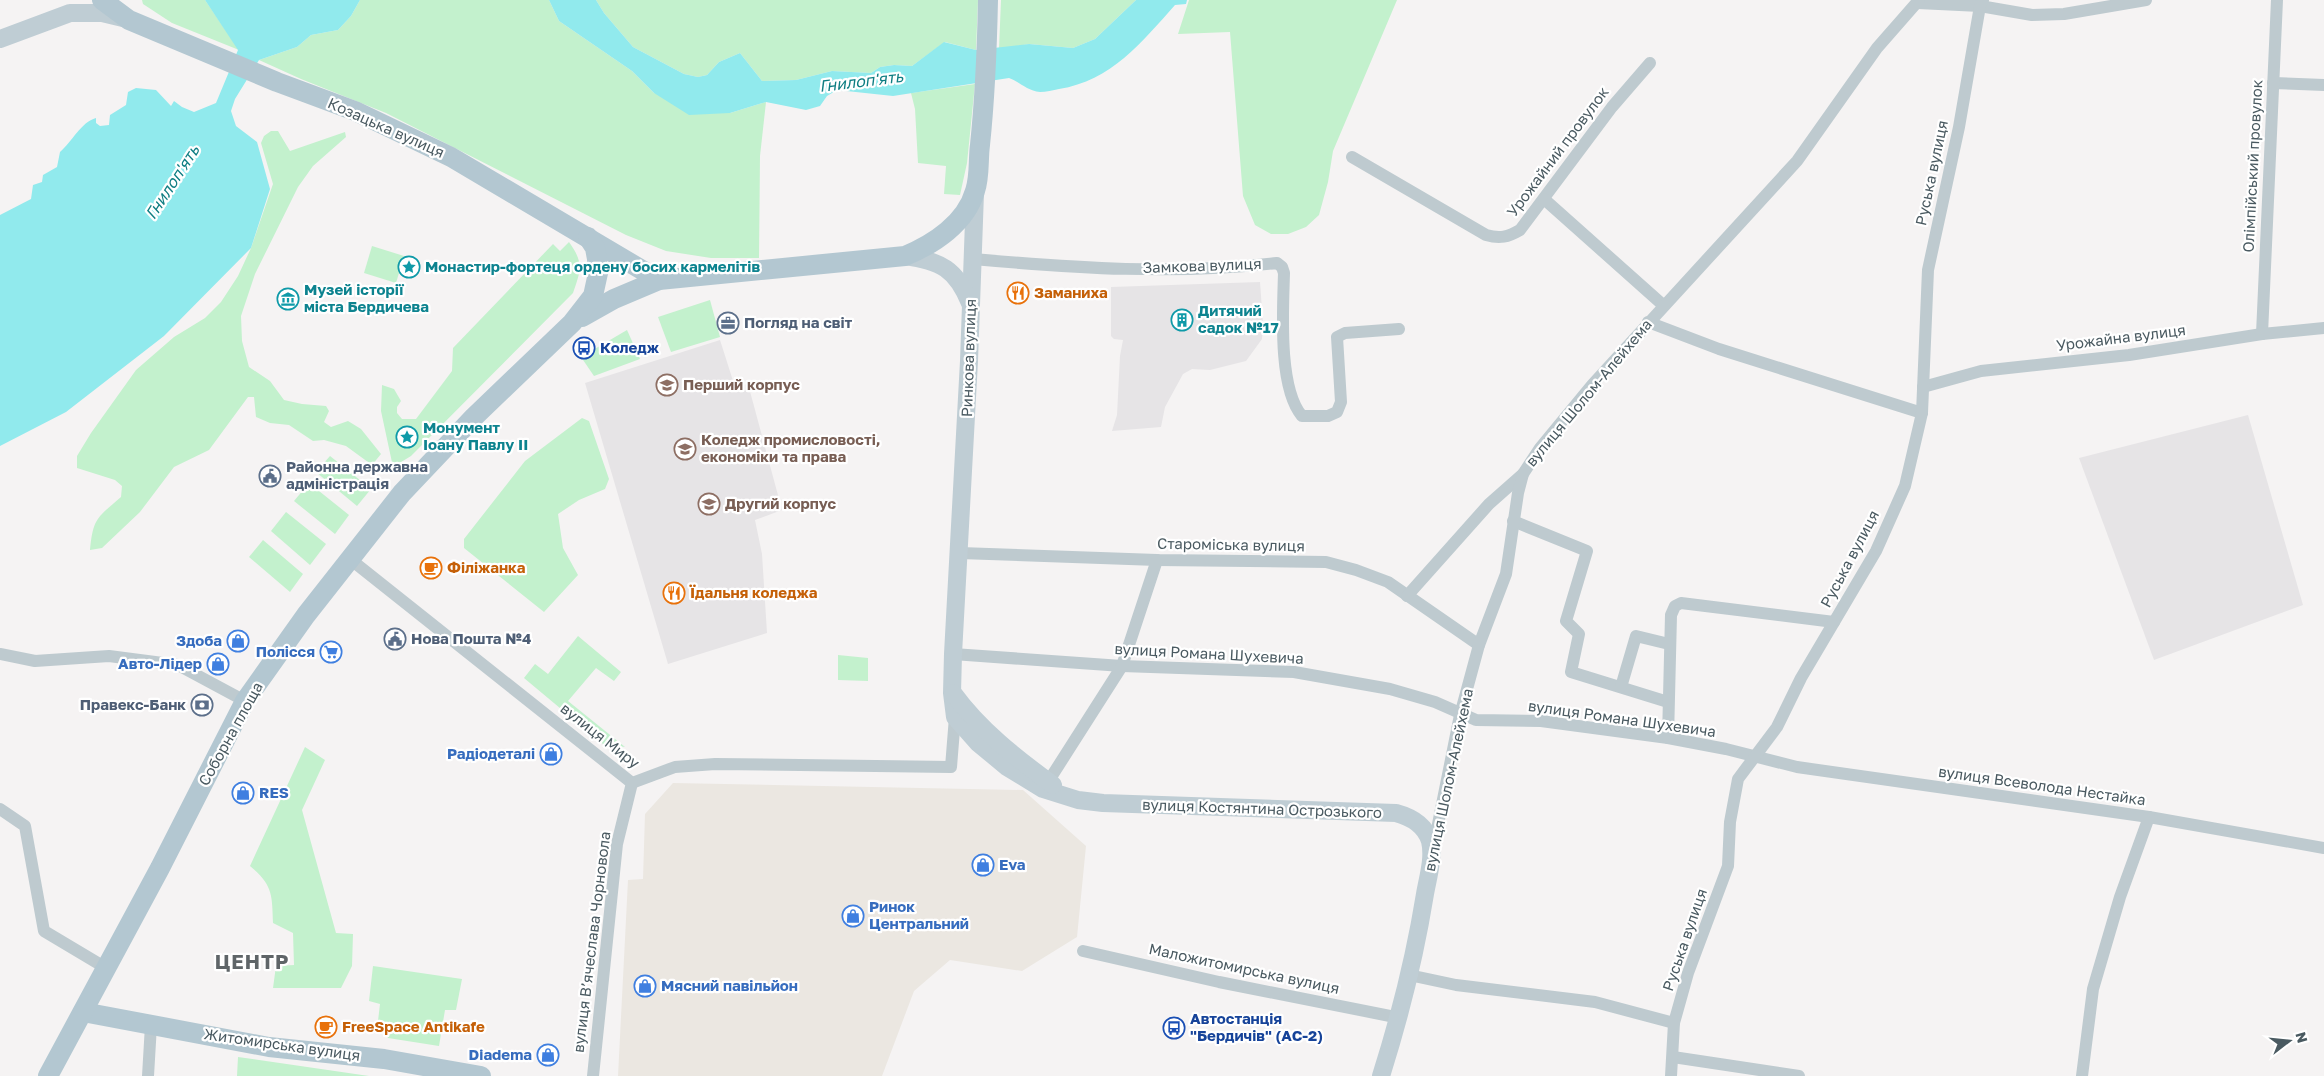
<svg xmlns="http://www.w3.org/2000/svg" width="2324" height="1076" font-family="'Golos Text',sans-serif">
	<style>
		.commercial { fill: #ebe7e1 }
		.education { fill: #e6e4e6 }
		.green { fill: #c3f1cd }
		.water { fill: #91eaed }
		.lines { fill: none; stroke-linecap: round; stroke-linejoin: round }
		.street { stroke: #becacf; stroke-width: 12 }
		.secondary { stroke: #bfcdd4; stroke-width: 18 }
		.primary { stroke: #b3c7d1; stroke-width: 20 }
		.labels { text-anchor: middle; stroke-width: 4.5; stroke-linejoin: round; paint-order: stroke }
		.street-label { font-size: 15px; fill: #4a5a61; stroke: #fff }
		.culture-label { font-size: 15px; font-weight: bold; fill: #0d838f; stroke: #fff; text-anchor: start }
		.food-label { font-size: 15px; font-weight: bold; fill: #c56008; stroke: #fff; text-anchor: start }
		.service-label { font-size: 15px; font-weight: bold; fill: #4e5e75; stroke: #fff; text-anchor: start }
		.transit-label { font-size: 15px; font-weight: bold; fill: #164399; stroke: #fff; text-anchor: start }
		.education-label { font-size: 15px; font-weight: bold; fill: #785e54; stroke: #fff; text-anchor: start }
		.shop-label { font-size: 15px; font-weight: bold; fill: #366cbe; stroke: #fff; text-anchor: end }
		.water-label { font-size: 16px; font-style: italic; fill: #0e7d82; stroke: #fff }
		.district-label { font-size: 20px; font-weight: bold; letter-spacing: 1px; fill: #5f6568; stroke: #fff }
	</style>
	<rect width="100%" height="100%" fill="#f5f3f3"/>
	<path class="commercial" d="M673 783 1023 790 1086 846 1077 937 1022 971 950 960 914 991 882 1076H618L628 880 643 879 645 814Z"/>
	<g class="education">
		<path d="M1260 282 1263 324 1262 339 1246 361 1210 370 1192 369 1183 374 1165 407 1161 427 1112 431 1117 415 1120 356 1123 340 1114 339 1111 336V287Z"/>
		<path d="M720 340 735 387 748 384 782 510 755 520 762 554 767 633 668 664 585 383Z"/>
		<path d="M2248 415 2303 605 2154 660 2079 458Z"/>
	</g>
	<g class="green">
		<path d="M142 0H205L239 50 172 23 143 4Z"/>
		<path d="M360 0H549L559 21 632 71 654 93 730 113 766 102 760 156 759 258H711L666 251 626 235 386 113 301 79 259 60 297 47 311 35 338 30 351 16Z"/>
		<path d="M596 0H978L976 50 945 42 912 66 894 65 880 67 871 73 832 71 796 80 762 81 740 53 719 62 707 75 698 77 684 74 633 47 604 13Z"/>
		<path d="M1001 0H1136L1095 39 1073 48 1029 44 999 49Z"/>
		<path d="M1189 0H1397L1333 151 1328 182 1319 215 1306 227 1288 234H1271L1255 225 1243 196 1230 32 1178 34Z"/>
		<path d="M975 84 967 163 960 195 944 194 946 166 918 163 915 109 911 93Z"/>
		<path d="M271 131H278L290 151 345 132 346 137 313 166 298 187 255 274 241 316 242 341 249 367 270 381 284 400 302 404 326 406 329 411 324 422 331 427 348 421 361 429 381 454 372 465 346 446 324 440 313 441 289 425 270 423 256 417 254 397H248L209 450 174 467 140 512 102 548 90 550C93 518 97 518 121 497L122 486 115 480 77 468V456L91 433 136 370 174 337 205 318 221 302 238 276 251 248 273 184 261 143 264 136Z"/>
		<path d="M569 242C584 263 581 270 573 293L411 456 393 467 381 411 382 385 394 389 401 401 397 407V413L402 419H416L452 371 453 348 553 244 560 251Z"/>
		<path d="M372 246 404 256 396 283 364 273Z"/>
		<path d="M710 300 720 337 671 352 658 317Z"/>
		<path d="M627 330 640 359 594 376 581 357Z"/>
		<path d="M582 418 589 421 609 479 605 489 579 500 558 514 563 548 578 575 544 612 464 548V539L525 461Z"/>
		<path d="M330 456 371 489 357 506 316 472Z"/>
		<path d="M309 483 349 515 335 534 294 501Z"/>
		<path d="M286 512 326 544 310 565 271 531Z"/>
		<path d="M263 540 303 574 290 592 249 557Z"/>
		<path d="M578 636 621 672 614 681 596 668 568 701 625 747 603 744 524 678 535 664 548 674Z"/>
		<path d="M838 655 868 658V681L838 680Z"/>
		<path d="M305 747 325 760 302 810 336 933 353 934 352 966 341 988H273L276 966 294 965 293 933 273 923C272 895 273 885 250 866Z"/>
		<path d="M373 966 462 979 456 1010H445L439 1046 388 1038 378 1021 380 1004 369 1001Z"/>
		<path d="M238 1057 369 1076H237Z"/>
	</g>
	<g class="water">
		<path d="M205 0H360L351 16 338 30 311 35 297 47 259 60 235 99 231 111 236 126 257 142 270 189 251 248 164 336 66 412 0 446V215L31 199 33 185 42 182 43 175 57 167 60 152C72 142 81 122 96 118V123L100 126 109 125 110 115 126 105 128 92 136 88 156 90 171 106 174 101 182 107 194 112 216 103 238 50Z"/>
		<path d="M549 0H596L604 13 633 47 684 74 698 77 707 75 719 62 740 53 762 81 796 80 832 71 871 73 880 67 894 65 912 66 944 42 976 50 1029 44 1073 48 1095 39 1136 0H1187L1186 4 1175 5C1142 42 1111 81 1059 89 1053 90 1046 92 1040 92 1027 91 1020 82 1009 78L893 96 837 90 827 96 820 106 806 110 766 102 730 113 689 115 654 93 632 71 559 21Z"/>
	</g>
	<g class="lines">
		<g class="street">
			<path d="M1918 3 1980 6 2032 15 2064 14 2146 0"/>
			<path d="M2273 83 2324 85"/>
			<path d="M1352 157 1486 235C1500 239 1508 237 1520 230L1612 107 1650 63"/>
			<path d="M1544 199 1663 305"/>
			<path d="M973 259C1074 268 1177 275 1277 263L1282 267 1284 273C1283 310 1278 388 1302 416H1328L1337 412 1341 402 1337 337 1345 333 1399 329"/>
			<path d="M1648 322 1719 349 1922 413"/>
			<path d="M2262 334 2277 0"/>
			<path d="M1923 387 1981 371 2129 355 2262 334 2324 328"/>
			<path d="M1513 521 1587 551 1566 621 1579 634 1571 672 1668 702"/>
			<path d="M960 553 1157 560 1326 562 1356 570 1388 582 1479 645"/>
			<path d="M350 559 632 783"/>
			<path d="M1407 596 1489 504 1523 474"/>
			<path d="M0 654 35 661 109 656 178 665 245 701"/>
			<path d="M953 654 1122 666 1294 672 1390 689 1435 702 1476 720 1541 721 1668 738 1726 749 1797 767 2149 817 2324 848"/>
			<path d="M1621 687 1636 636 1669 644"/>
			<path d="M1668 738 1671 615 1675 606 1681 603 1834 622"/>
			<path d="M1048 782 1122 666 1157 560"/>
			<path d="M632 783 675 767 715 764 951 767 955 717"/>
			<path d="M0 809 25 826 44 931 106 968"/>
			<path d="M1433 849 1460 715 1479 645 1506 574 1518 493 1523 474 1540 448 1592 385 1797 161 1877 48 1919 0"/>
			<path d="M1083 951 1219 982 1400 1018"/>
			<path d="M1409 975 1456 985 1595 1002 1674 1023"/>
			<path d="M1673 1057 1799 1076"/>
			<path d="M148 1076 151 1025"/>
			<path d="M593 1076 617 844 632 783"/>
			<path d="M1671 1076 1674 1023 1688 973 1728 866 1730 822 1738 779 1777 727 1801 678 1876 551 1905 486 1922 413 1928 270 1959 127 1980 6 1983 0"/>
			<path d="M2082 1076 2093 989 2120 897 2149 817"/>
		</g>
		<g class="secondary">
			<path d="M0 39 70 13H102L127 19"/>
			<path d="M975 193 969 361 953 654 952 693 955 717 978 743 1007 767 1043 789 1078 800 1103 803 1396 813C1411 817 1425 825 1430 841 1434 858 1428 877 1425 894 1415 956 1400 1016 1381 1076"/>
			<path d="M905 256C941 261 956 269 970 303"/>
			<path d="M953 693C980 730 1016 758 1053 785"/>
		</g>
		<g class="primary">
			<path d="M102 0 129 20 277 82 355 111 451 157 659 280"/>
			<path d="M582 317 614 299 659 280 905 256C934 244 966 223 975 191 980 177 978 159 980 145 985 97 987 48 988 0"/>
			<path d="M83 1012 269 1047 384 1059 481 1076"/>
			<path d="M48 1076 160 868 245 701 306 615 402 493 474 417 572 323 593 296 598 273 597 259 595 248 588 237"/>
		</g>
	</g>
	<defs>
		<g id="sight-ring" transform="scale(1.125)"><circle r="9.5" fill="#fff" stroke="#0f9aa8" stroke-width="1.5"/><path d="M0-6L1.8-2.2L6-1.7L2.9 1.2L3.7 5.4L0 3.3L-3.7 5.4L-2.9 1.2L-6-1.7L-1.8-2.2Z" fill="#0f9aa8"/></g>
		<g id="restaurant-ring" transform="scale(1.125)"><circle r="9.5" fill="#fff" stroke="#e8710a" stroke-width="1.5"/><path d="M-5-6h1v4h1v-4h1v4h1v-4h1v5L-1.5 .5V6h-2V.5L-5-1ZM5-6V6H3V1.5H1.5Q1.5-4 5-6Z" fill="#e8710a"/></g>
		<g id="museum-ring" transform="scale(1.125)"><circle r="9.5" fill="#fff" stroke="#0f9aa8" stroke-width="1.5"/><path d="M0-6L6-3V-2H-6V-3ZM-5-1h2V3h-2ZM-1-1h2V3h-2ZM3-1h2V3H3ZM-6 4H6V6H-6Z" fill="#0f9aa8"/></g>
		<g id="building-ring" transform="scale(1.125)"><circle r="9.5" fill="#fff" stroke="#0f9aa8" stroke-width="1.5"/><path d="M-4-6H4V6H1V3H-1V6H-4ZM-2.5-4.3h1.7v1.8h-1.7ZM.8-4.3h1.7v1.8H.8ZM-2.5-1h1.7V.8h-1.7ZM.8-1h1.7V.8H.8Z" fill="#0f9aa8"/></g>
		<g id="office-ring" transform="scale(1.125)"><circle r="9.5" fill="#fff" stroke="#5c6f8a" stroke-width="1.5"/><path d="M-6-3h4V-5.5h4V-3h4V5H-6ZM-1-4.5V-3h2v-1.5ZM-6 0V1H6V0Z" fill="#5c6f8a"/></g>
		<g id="bus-ring" transform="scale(1.125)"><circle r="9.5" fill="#fff" stroke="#1a4fb4" stroke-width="1.5"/><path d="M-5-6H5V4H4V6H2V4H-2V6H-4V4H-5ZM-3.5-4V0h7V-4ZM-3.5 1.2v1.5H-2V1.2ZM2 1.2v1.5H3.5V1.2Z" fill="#1a4fb4"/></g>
		<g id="university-ring" transform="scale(1.125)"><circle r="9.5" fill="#fff" stroke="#8d6e63" stroke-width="1.5"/><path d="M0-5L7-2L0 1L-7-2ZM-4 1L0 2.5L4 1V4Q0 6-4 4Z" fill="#8d6e63"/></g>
		<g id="civic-ring" transform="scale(1.125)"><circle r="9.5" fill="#fff" stroke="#5c6f8a" stroke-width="1.5"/><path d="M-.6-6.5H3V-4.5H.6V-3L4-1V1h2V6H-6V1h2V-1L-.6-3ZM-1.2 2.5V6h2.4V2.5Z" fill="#5c6f8a"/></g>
		<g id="cafe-ring" transform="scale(1.125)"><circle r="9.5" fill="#fff" stroke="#e8710a" stroke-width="1.5"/><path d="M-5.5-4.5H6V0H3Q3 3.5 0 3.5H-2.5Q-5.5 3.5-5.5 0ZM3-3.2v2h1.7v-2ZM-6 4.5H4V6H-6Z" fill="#e8710a"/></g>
		<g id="shop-ring" transform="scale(1.125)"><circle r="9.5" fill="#fff" stroke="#3f7fe0" stroke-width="1.5"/><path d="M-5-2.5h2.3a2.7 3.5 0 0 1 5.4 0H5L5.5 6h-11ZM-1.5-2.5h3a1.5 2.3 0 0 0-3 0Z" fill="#3f7fe0"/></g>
		<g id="supermarket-ring" transform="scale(1.125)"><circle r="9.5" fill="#fff" stroke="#3f7fe0" stroke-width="1.5"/><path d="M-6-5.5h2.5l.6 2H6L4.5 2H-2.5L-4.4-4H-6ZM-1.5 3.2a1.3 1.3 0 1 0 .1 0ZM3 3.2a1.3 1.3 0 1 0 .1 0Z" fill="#3f7fe0"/></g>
		<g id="bank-ring" transform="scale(1.125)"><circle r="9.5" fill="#fff" stroke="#5c6f8a" stroke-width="1.5"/><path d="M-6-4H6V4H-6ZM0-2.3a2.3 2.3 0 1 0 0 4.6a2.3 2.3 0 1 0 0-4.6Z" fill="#5c6f8a"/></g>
	</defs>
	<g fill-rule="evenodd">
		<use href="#sight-ring" x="409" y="267"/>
		<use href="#restaurant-ring" x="1018" y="293"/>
		<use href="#museum-ring" x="288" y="299"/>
		<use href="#building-ring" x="1182" y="320"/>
		<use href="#office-ring" x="728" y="323"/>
		<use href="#bus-ring" x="584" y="348"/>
		<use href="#university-ring" x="667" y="385"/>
		<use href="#sight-ring" x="407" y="437"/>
		<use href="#university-ring" x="685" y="449"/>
		<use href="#civic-ring" x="270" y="476"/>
		<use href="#university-ring" x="709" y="504"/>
		<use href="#cafe-ring" x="431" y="568"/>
		<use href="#restaurant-ring" x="674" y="593"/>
		<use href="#civic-ring" x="395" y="639"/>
		<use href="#shop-ring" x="238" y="641"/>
		<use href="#supermarket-ring" x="331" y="652"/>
		<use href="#shop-ring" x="218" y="664"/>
		<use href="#bank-ring" x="202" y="705"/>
		<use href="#shop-ring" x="551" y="754"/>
		<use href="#shop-ring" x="243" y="793"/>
		<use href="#shop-ring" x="983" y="865"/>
		<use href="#shop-ring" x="853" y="916"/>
		<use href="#shop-ring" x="645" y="986"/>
		<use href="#cafe-ring" x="326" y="1027"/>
		<use href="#bus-ring" x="1174" y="1028"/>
		<use href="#shop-ring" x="548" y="1055"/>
	</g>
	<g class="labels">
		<g class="street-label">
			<text transform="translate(386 128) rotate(24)" y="5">Козацька вулиця</text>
			<text transform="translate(1558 152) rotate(-53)" y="5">Урожайний провулок</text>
			<text transform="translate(2253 166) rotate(-87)" y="5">Олімпійський провулок</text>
			<text transform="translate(1932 173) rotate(-78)" y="5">Руська вулиця</text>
			<text transform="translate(1202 266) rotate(-2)" y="5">Замкова вулиця</text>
			<text transform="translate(2121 338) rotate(-7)" y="5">Урожайна вулиця</text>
			<text transform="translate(969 358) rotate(-88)" y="5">Ринкова вулиця</text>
			<text transform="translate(1589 393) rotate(-50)" y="5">вулиця Шолом-Алейхема</text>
			<text transform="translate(1231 545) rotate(1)" y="5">Староміська вулиця</text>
			<text transform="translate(1850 559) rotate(-62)" y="5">Руська вулиця</text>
			<text transform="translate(1209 654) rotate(3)" y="5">вулиця Романа Шухевича</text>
			<text transform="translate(1622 719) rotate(8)" y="5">вулиця Романа Шухевича</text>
			<text transform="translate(231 734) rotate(-61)" y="5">Соборна площа</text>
			<text transform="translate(600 736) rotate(38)" y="5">вулиця Миру</text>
			<text transform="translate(1449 780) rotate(-78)" y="5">вулиця Шолом-Алейхема</text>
			<text transform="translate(2042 786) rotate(8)" y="5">вулиця Всеволода Нестайка</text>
			<text transform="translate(1262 809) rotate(2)" y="5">вулиця Костянтина Острозького</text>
			<text transform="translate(1685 940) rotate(-71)" y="5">Руська вулиця</text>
			<text transform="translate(592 942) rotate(-83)" y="5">вулиця Вʼячеслава Чорновола</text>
			<text transform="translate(1244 969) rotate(12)" y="5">Маложитомирська вулиця</text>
			<text transform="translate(282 1045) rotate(8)" y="5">Житомирська вулиця</text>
		</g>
		<g class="culture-label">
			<text x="425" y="272">Монастир-фортеця ордену босих кармелітів</text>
			<text x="304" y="295">Музей історії<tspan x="304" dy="17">міста Бердичева</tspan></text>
			<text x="1198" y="316">Дитячий<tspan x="1198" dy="17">садок №17</tspan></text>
			<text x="423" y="433">Монумент<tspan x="423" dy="17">Іоану Павлу ІІ</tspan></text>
		</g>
		<g class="food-label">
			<text x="1034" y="298">Заманиха</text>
			<text x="447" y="573">Філіжанка</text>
			<text x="690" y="598">Їдальня коледжа</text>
			<text x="342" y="1032">FreeSpace Antikafe</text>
		</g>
		<g class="service-label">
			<text x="744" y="328">Погляд на світ</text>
			<text x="286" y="472">Районна державна<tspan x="286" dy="17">адміністрація</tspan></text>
			<text x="411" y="644">Нова Пошта №4</text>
			<text x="186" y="710" text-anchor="end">Правекс-Банк</text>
		</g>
		<g class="transit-label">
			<text x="600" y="353">Коледж</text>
			<text x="1190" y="1024">Автостанція<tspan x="1190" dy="17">"Бердичів" (АС-2)</tspan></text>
		</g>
		<g class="education-label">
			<text x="683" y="390">Перший корпус</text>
			<text x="701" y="445">Коледж промисловості,<tspan x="701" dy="17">економіки та права</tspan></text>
			<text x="725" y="509">Другий корпус</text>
		</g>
		<g class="shop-label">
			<text x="222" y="646">Здоба</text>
			<text x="315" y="657">Полісся</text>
			<text x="202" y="669">Авто-Лідер</text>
			<text x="535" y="759">Радіодеталі</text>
			<text x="259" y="798" text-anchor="start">RES</text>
			<text x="999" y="870" text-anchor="start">Eva</text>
			<text x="869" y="912" text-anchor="start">Ринок<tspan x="869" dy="17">Центральний</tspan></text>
			<text x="661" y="991" text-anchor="start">Мясний павільйон</text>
			<text x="532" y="1060">Diadema</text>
		</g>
		<g class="water-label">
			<text transform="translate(861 81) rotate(-7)" y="6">Гнилоп'ять</text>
			<text transform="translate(172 182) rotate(-57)" y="6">Гнилоп'ять</text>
		</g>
		<g class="district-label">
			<text x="252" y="969">ЦЕНТР</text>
		</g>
	</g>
	<g transform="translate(2289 1041) rotate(74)" stroke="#ffffff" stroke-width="4" paint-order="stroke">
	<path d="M0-4L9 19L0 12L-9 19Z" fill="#4a5a61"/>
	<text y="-8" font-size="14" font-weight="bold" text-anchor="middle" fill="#4a5a61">N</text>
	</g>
</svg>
